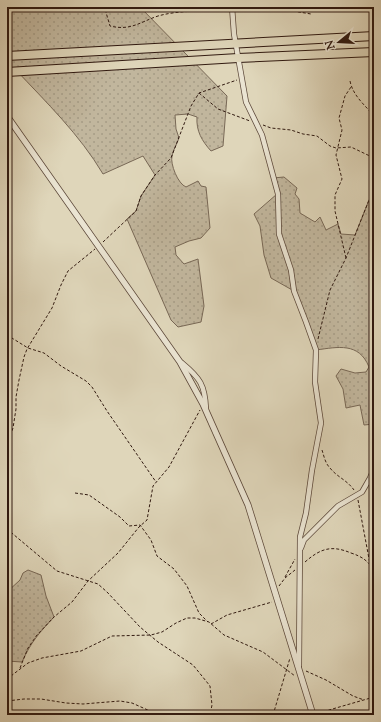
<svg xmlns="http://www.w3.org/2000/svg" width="381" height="722" font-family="'Sorts Mill Goudy',serif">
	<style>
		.grass { fill: url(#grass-dots); stroke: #786856 }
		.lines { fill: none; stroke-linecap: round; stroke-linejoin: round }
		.minor-casing { stroke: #5c483a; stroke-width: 6 }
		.tertiary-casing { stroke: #5c483a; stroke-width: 7 }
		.trunk-casing { stroke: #301910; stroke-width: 10 }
		.path { stroke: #301910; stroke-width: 1; stroke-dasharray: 3 2; stroke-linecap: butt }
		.minor { stroke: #eae4d2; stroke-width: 4.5 }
		.tertiary { stroke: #eae4d2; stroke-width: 5.5 }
		.trunk { stroke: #dfd6ba; stroke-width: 8 }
	</style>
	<defs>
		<pattern id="grass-dots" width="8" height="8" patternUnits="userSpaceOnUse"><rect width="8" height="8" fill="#c1b69d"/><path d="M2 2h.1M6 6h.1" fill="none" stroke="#a69c86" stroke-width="1.8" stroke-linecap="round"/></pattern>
	</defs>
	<rect width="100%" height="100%" fill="#dfd6ba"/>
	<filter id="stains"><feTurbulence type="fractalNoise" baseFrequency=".005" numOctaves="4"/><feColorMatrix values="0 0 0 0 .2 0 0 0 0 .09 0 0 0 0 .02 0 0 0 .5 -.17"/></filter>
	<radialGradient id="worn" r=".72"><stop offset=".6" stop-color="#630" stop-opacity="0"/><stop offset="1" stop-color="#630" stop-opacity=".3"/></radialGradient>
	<g class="grass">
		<path d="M7 7H140L227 96 223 146 211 151C202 141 196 131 197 117L188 114 175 115 176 129 179 138C177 144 173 150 172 156 170 164 178 184 186 187L198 181 201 186 206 187 210 228 201 238 189 241 175 247 176 255 184 264 198 259 204 306 201 322 178 327 171 320 127 219 136 211 141 196 155 175 143 156 103 174C80 135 46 102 15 69L7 65Z"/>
		<path d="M284 177 297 188 295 194 299 199 300 213 315 222 320 217 326 230 338 224 341 234 355 235 369 200 374 193V190V424L364 425 360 405 346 408 343 389 336 376 341 369 355 373 366 372 369 367C359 342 338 347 316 350L294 291 271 278 264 255 260 226 254 214 277 194 273 178Z"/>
		<path d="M28 570 41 575 46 596 54 617C39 633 31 642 22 662L7 661V592L20 580 23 573Z"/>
	</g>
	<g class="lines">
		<g class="minor-casing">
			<g id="minor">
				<path d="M232 7 234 34 246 102 262 135 278 194 279 234 291 270 294 291 306 322 316 350 315 382 321 423 312 470 306 513 300 537 299 666"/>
				<path d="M182 363C200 378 205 385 206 409"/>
				<path d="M301 548 304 540 338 506 362 492 370 478 374 469"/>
			</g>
		</g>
		<g class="tertiary-casing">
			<path id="tertiary" d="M7 116 180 362 203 404 248 505 313 715"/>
		</g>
		<g class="trunk-casing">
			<g id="trunk">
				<path d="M7 56 374 36"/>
				<path d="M7 72 238 58 374 52"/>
			</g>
		</g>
		<g class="path">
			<path d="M96 7 105 9 110 26C131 31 140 22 158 16 179 10 205 11 227 11"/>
			<path d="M238 11 287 10 311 14"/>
			<path d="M350 81C353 96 365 105 374 116"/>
			<path d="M199 93 218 109 250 121"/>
			<path d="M263 125 271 128 291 130 303 134 317 136 330 146 336 148 351 147 374 158"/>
			<path d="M103 242 136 211 141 196 155 175 171 158 191 106 199 93 237 80"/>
			<path d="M346 258 335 211V195L342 179 336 155 342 130 339 118 345 96 351 87"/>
			<path d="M7 335 28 348 44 353 61 366 86 381 92 387 107 411 156 482"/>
			<path d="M318 339 330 290 346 258 369 200 374 192"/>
			<path d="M7 445 13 428 16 409V397L19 380 24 357 27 349 52 308 61 285 68 271 95 249"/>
			<path d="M322 450C324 456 325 463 330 468 337 477 347 480 354 490"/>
			<path d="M75 493 89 495 120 517 129 526 140 525 151 540 157 556 174 569 187 586 199 613 208 622"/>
			<path d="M358 500 370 564"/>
			<path d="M7 529 57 571 98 584 107 592 140 627 158 642 193 665 206 681 210 686 212 705 210 715"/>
			<path d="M305 562C321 548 332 545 351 553 363 557 366 560 374 569"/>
			<path d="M285 577 295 559"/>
			<path d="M279 586 285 578 295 570"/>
			<path d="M211 624 227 615 272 602"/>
			<path d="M20 668 28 648 37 635 54 617 72 602 88 581 118 553 139 527 147 520 153 486 169 467 200 410"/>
			<path d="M306 671 326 680 353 696 364 700"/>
			<path d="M7 679 28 663 42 658 81 651 112 636 151 635 162 632 176 623 187 618H195L209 622 224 635 263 652 295 676"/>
			<path d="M371 698 374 681"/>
			<path d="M7 701 24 699H41L66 703 83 704 120 701 132 703 159 715"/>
			<path d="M319 714 329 710 374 697"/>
			<path d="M193 715C206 711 220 710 233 715"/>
			<path d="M273 715 290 658"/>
		</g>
		<use href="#minor" class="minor"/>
		<use href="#tertiary" class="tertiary"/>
		<use href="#trunk" class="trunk"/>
	</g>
	<rect width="381" height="722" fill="none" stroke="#dfd6ba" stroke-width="24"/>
	<rect x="8" y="8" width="365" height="706" fill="none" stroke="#301910" stroke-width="2"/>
	<rect x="12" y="12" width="357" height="698" fill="none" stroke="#301910"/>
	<g transform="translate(339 42) rotate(252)" stroke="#eae4d2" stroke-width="3" paint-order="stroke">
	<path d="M0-3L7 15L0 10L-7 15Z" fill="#301910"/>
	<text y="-6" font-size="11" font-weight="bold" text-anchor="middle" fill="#301910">N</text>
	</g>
	<rect width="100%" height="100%" filter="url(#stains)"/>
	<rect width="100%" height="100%" fill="url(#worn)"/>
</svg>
